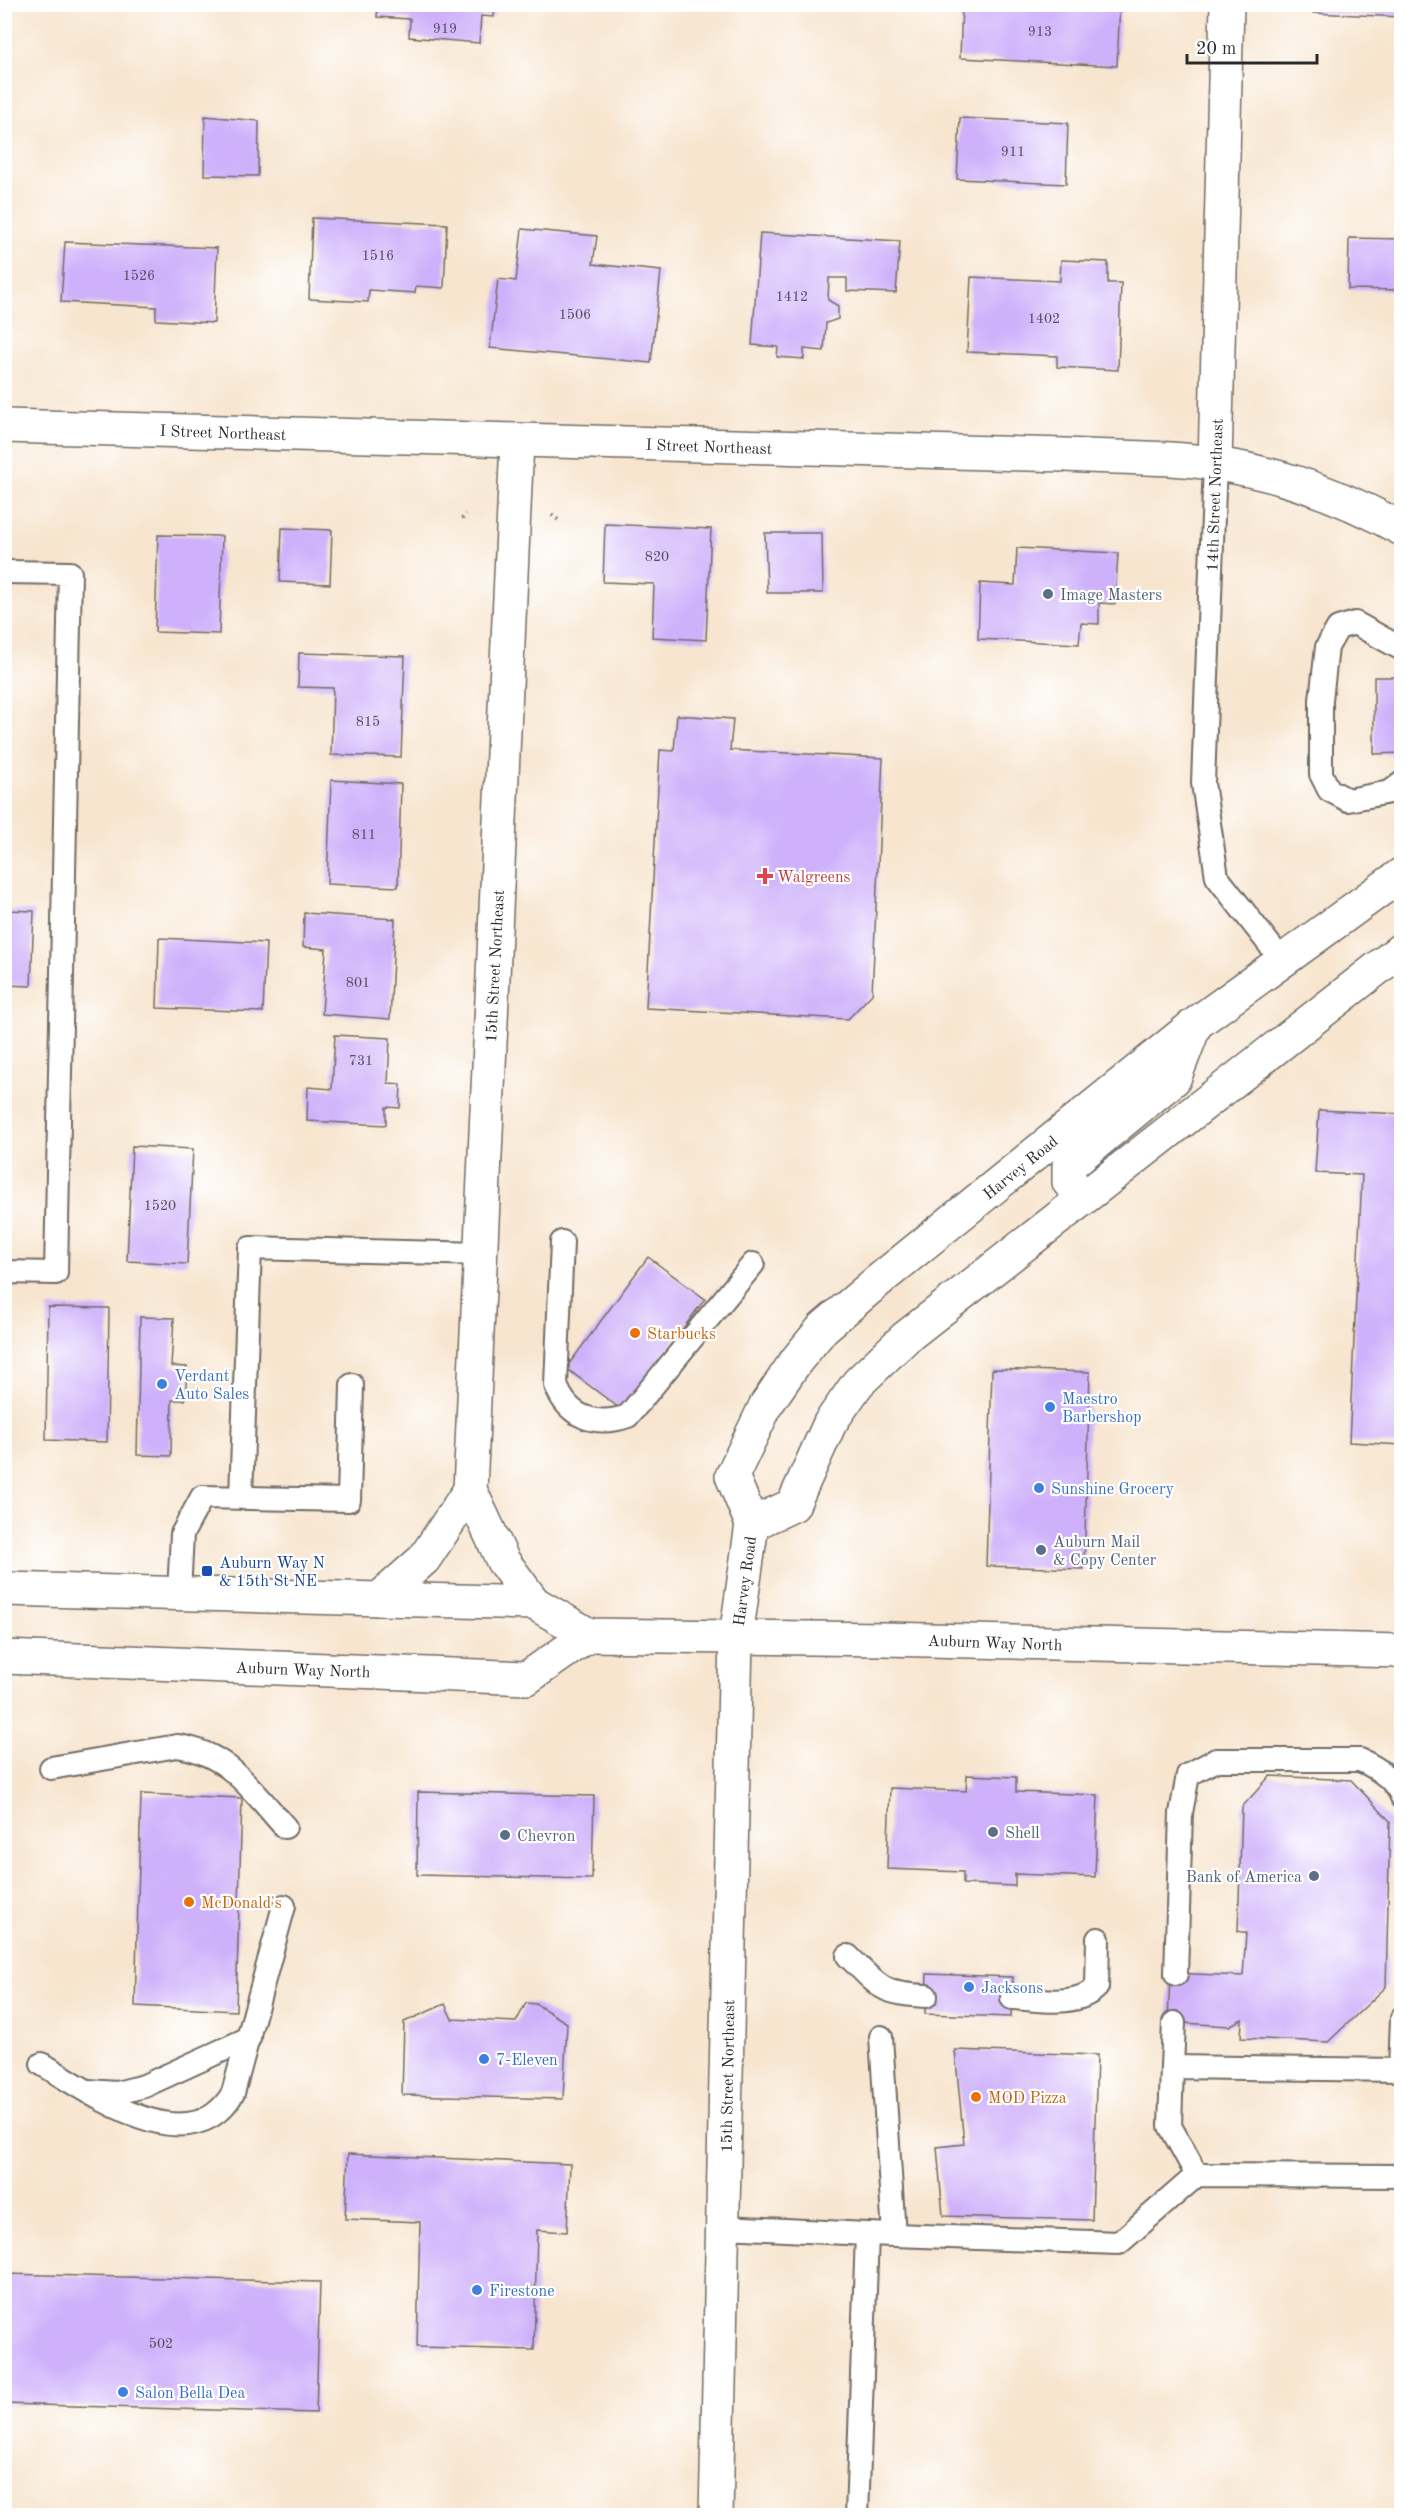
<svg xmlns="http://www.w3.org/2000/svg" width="1406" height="2520" font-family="'Old Standard TT',serif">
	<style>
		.building { fill: #ceb1fa }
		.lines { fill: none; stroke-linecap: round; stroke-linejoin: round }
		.service-casing { stroke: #726c64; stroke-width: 26 }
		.minor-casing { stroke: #726c64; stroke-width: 36 }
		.tertiary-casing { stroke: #726c64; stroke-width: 36 }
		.secondary-casing { stroke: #726c64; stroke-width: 36 }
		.path { stroke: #726c64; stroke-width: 4; stroke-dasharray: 1.5 4.5; stroke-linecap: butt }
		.service { stroke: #fff; stroke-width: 22 }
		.minor { stroke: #fff; stroke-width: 33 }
		.tertiary { stroke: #fff; stroke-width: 33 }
		.secondary { stroke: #fff; stroke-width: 33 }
		.service-dot { fill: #5c6f8a; stroke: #fff; stroke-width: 2 }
		.health-dot { fill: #e0444e; stroke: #fff; stroke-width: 2 }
		.food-dot { fill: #e8710a; stroke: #fff; stroke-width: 2 }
		.shop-dot { fill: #3f7fe0; stroke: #fff; stroke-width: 2 }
		.transit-dot { fill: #1a4fb4; stroke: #fff; stroke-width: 2 }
		.labels { text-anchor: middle; stroke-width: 4.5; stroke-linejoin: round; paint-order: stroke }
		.number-label { font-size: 14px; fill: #544c5f }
		.street-label { font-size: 16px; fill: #2b2b2b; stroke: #fff }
		.service-label { font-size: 16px; fill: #4e5e75; stroke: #fff; text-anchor: start }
		.health-label { font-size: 16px; fill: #be3a42; stroke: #fff; text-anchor: start }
		.food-label { font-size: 16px; fill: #c56008; stroke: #fff; text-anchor: start }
		.shop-label { font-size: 16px; fill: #366cbe; stroke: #fff; text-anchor: start }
		.transit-label { font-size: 16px; fill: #164399; stroke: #fff; text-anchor: start }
	</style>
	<rect width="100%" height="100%" fill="#fff"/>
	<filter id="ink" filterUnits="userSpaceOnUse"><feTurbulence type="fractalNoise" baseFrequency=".0167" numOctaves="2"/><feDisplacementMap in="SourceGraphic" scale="12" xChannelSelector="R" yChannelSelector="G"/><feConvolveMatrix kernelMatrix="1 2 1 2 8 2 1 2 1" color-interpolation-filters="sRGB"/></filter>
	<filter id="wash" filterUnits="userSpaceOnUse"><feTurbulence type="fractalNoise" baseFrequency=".008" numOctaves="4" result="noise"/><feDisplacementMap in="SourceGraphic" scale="24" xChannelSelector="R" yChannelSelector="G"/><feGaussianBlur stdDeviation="1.35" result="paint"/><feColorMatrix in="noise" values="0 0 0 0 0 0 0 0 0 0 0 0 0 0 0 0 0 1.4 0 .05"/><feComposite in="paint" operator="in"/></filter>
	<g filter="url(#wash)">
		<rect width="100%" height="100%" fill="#f7e5cf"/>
		<g id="blocks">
			<g class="building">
				<path d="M378 4H495L494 17 481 16 479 43 409 37 410 19 377 17Z"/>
				<path d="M962 4H1120L1117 66 960 58Z"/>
				<path d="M1313 4H1402V17L1313 13Z"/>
				<path d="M205 116 259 121 258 176 204 175Z"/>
				<path d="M960 118 1068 123 1066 184 957 179Z"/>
				<path d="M312 218 447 224 444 288 416 286 415 293 369 290 368 302 309 299Z"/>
				<path d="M522 229 597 236 593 264 661 271 651 363 490 348 498 279 516 281Z"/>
				<path d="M760 233 900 241 896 293 847 291V278H829L828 300 838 306V319L826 323 824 351 804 349V359L777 357 778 347 752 345Z"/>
				<path d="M1349 238 1402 239V290L1348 289Z"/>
				<path d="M65 242 217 248 214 323 156 320V307L61 302Z"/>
				<path d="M1061 260 1108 262V283H1121L1118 370 1057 367V356L967 352 971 277 1060 281Z"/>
				<path d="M605 524 711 529 706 640 652 637 654 584 603 582Z"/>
				<path d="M282 528 332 530 330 584 280 582Z"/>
				<path d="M765 533H822L823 593H767Z"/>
				<path d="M158 535 222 536 219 634 155 632Z"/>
				<path d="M1017 548 1118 553 1115 604 1099 603V624L1081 623 1079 644 978 639 980 583 1015 585Z"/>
				<path d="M299 653 405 656 401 757 331 755 333 688 298 687Z"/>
				<path d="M1374 677H1402V753L1374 754Z"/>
				<path d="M677 715 733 719 730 750 883 758 872 994 848 1019 646 1008 660 750 674 751Z"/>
				<path d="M331 780 401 784 398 887 327 884Z"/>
				<path d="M4 910 34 911 31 986 4 985Z"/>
				<path d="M304 913 395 919 390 1019 322 1014 326 949 303 947Z"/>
				<path d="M159 938 266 943 263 1012 157 1008Z"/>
				<path d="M335 1035 390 1038 388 1083 401 1084 400 1108 386 1107V1125L307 1121 308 1087 332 1089Z"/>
				<path d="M1319 1110 1402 1114V1445L1349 1442 1362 1175 1315 1173Z"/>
				<path d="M132 1146 193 1149 187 1264 127 1261Z"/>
				<path d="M648 1257 705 1299 622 1410 566 1368Z"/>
				<path d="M48 1307 109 1308 107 1442 46 1440Z"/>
				<path d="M140 1317 174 1318 171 1366 187 1367 185 1400H172L171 1456 137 1455Z"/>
				<path d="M992 1369 1090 1372 1084 1569 986 1566Z"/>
				<path d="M967 1775 1016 1777V1792L1098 1795 1095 1877 1015 1874V1886L963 1884V1872L887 1869 890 1788 966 1791Z"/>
				<path d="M1270 1776 1351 1780 1390 1821 1386 1987 1328 2042 1241 2038 1242 2019 1229 2026 1168 2022 1170 1973 1243 1976 1246 1933 1238 1931 1242 1807Z"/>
				<path d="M418 1792 594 1796 592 1879 417 1875Z"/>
				<path d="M141 1794 242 1798 236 2011 135 2006Z"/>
				<path d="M927 1974 1013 1977 1011 2017 925 2014Z"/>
				<path d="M526 2003 536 2004 567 2023 563 2099 402 2095 404 2022 445 2004 452 2019 516 2022Z"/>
				<path d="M955 2050 1097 2055 1092 2220 943 2216 937 2147 964 2144Z"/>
				<path d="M348 2154 570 2164 567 2232 537 2230 534 2350 417 2347 420 2222 345 2219Z"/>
				<path d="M4 2274 320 2282 316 2413 4 2404Z"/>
			</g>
		</g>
	</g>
	<g filter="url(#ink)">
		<use href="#blocks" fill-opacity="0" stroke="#726c64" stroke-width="1.5"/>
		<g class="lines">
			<g class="service-casing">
				<g id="service">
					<path d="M1215 463 1203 783 1217 877 1283 962"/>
					<path d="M4 572 70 573 56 1273 4 1272"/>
					<path d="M1402 649 1355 623 1338 628 1327 647 1321 700V774L1329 790 1348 800 1390 792 1402 783"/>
					<path d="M562 1242 556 1385C568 1418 596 1427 628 1416L753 1264"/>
					<path d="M241 1497 250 1248 482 1254"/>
					<path d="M179 1594 182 1534 202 1497 349 1500 352 1385"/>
					<path d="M51 1768 177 1746C228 1752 253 1792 285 1827"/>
					<path d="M848 1956C880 1987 880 1994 926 1996"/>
					<path d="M1176 1974 1181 1813 1188 1775 1216 1760H1360C1378 1768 1395 1779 1402 1797"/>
					<path d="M1012 1998C1038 1999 1076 2008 1097 1987L1098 1939"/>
					<path d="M881 2037 894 2235"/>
					<path d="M42 2064C91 2093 190 2166 233 2093L284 1906"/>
					<path d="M1172 2067 1174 2023"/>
					<path d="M1400 2070 1402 2018"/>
					<path d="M88 2091 117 2093 144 2086 249 2038"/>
					<path d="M1197 2175 1170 2126 1172 2067 1402 2070"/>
					<path d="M724 2227 867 2234 857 2516"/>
					<path d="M867 2234 1119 2243 1197 2175 1402 2176"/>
				</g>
			</g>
			<g class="minor-casing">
				<g id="minor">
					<path d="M470 1490 517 441"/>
					<path d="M379 1599 424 1559 470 1490 503 1561 534 1603"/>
				</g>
			</g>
			<g class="tertiary-casing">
				<g id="tertiary">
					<path d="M4 426 1066 455C1115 458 1168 456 1217 464 1282 474 1344 497 1402 529"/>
					<path d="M1215 463 1227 4"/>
				</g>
			</g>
			<g class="secondary-casing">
				<g id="secondary">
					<path d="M1085 1196 1069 1182V1165L1174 1079 1194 1027"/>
					<path d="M752 1524 793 1505 830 1423 858 1383 905 1338 1402 949"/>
					<path d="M4 1589 534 1603 589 1635 884 1639 1402 1651"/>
					<path d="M4 1657 527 1678 589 1635"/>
					<path d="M716 2516 736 1637 752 1524 732 1476 766 1405 796 1361 823 1328 878 1281 1194 1025 1402 874"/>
				</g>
			</g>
			<g class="path">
				<path d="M552 515 561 522"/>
				<path d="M462 519 466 514"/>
			</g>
			<use href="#service" class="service"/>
			<use href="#minor" class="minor"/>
			<use href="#tertiary" class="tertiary"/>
			<use href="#secondary" class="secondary"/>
		</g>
	</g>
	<g class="service-dot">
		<circle cx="1048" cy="594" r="6"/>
		<circle cx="1041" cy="1550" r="6"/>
		<circle cx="993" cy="1832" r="6"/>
		<circle cx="505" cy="1835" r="6"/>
		<circle cx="1314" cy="1876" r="6"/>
	</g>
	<path class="health-dot" d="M762 867h6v6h6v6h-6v6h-6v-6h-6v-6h6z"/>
	<g class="food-dot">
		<circle cx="635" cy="1333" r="6"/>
		<circle cx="189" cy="1902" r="6"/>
		<circle cx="976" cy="2097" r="6"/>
	</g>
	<g class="shop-dot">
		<circle cx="162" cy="1384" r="6"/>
		<circle cx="1050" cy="1407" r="6"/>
		<circle cx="1039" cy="1488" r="6"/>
		<circle cx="969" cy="1987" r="6"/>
		<circle cx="484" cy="2059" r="6"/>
		<circle cx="477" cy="2290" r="6"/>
		<circle cx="123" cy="2392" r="6"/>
	</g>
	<rect class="transit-dot" x="201" y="1565" width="12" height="12" rx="3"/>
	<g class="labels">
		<g class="number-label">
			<text x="445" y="33">919</text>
			<text x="1040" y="36">913</text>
			<text x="1013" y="156">911</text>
			<text x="378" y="260">1516</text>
			<text x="139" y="280">1526</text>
			<text x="792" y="301">1412</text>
			<text x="575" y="319">1506</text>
			<text x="1044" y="323">1402</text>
			<text x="657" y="561">820</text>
			<text x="368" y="726">815</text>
			<text x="364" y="839">811</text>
			<text x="358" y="987">801</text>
			<text x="361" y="1065">731</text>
			<text x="160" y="1210">1520</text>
			<text x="161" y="2348">502</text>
		</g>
		<g class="street-label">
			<text transform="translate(223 432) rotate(2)" y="6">I Street Northeast</text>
			<text transform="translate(709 446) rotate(2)" y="6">I Street Northeast</text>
			<text transform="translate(1214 495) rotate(-88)" y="6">14th Street Northeast</text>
			<text transform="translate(494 966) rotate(-87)" y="6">15th Street Northeast</text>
			<text transform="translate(1020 1167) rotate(-39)" y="6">Harvey Road</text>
			<text transform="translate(744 1581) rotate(-82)" y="6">Harvey Road</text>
			<text transform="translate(995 1642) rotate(2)" y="6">Auburn Way North</text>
			<text transform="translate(303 1669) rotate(2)" y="6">Auburn Way North</text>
			<text transform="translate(727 2076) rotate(-89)" y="6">15th Street Northeast</text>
		</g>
		<g class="service-label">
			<text x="1060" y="600">Image Masters</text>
			<text x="1053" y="1547">Auburn Mail<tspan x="1053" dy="18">&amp; Copy Center</tspan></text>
			<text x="1005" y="1838">Shell</text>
			<text x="517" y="1841">Chevron</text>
			<text x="1302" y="1882" text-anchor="end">Bank of America</text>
		</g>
		<g class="health-label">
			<text x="777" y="882">Walgreens</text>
		</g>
		<g class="food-label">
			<text x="647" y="1339">Starbucks</text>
			<text x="201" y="1908">McDonald's</text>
			<text x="988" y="2103">MOD Pizza</text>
		</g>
		<g class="shop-label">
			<text x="174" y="1381">Verdant<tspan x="174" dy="18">Auto Sales</tspan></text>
			<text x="1062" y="1404">Maestro<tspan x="1062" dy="18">Barbershop</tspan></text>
			<text x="1051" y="1494">Sunshine Grocery</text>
			<text x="981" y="1993">Jacksons</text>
			<text x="496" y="2065">7-Eleven</text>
			<text x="489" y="2296">Firestone</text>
			<text x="135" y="2398">Salon Bella Dea</text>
		</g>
		<g class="transit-label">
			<text x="219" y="1568">Auburn Way N<tspan x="219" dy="18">&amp; 15th St NE</tspan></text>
		</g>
	</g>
	<rect width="1406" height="2520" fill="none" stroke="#fff" stroke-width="24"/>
	<path d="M1187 54v9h130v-9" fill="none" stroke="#2b2b2b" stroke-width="3"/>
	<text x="1196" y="54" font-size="18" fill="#2b2b2b" stroke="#ffffff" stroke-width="4.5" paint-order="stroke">20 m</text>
</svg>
